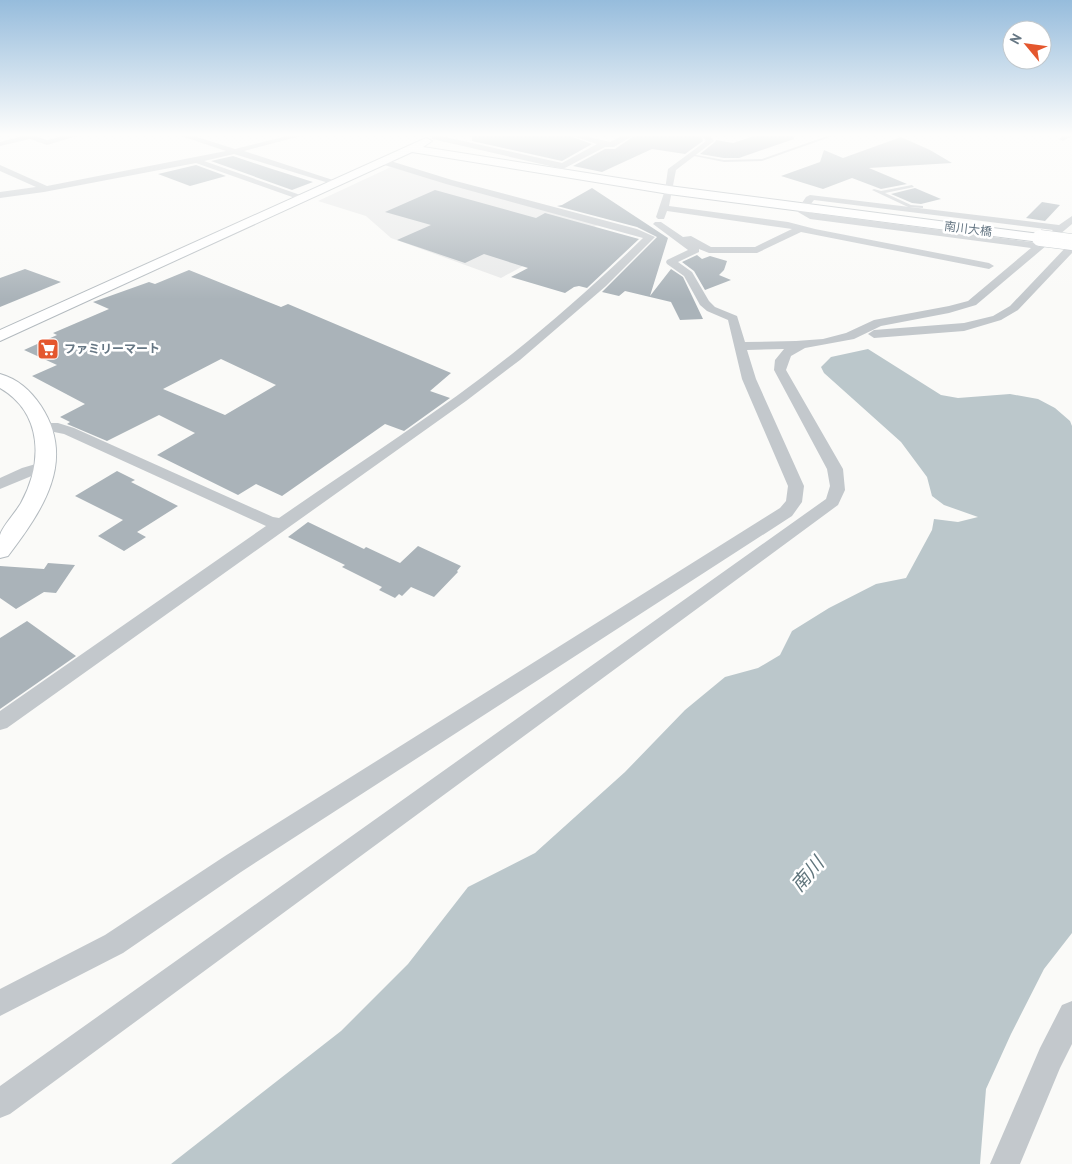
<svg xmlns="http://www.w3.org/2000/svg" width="1072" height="1164" font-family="'PT Sans','Noto Sans JP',sans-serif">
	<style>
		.built { fill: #e8e9e9 }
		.water { fill: #bbc7cb }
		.building { fill: #aab3b9; fill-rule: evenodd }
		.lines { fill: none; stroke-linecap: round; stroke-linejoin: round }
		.secondary-casing { stroke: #b3babf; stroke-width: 2 }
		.lane { fill: #c3c8cc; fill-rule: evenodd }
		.street { fill: #c3c8cc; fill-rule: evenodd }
		.secondary { fill: #fff; fill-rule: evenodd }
		.secondary-bridge-casing { stroke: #b3babf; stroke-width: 17; stroke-linecap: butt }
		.secondary-bridge { stroke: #fff; stroke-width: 16 }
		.labels { text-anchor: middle; stroke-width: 5; stroke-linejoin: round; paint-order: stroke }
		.far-street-label { font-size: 12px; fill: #657683; stroke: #fff }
		.far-poi-label { font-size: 12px; font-weight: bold; fill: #657683; stroke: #fff; text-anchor: start }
		.near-water-label { font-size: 19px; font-style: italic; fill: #60757c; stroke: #fff }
	</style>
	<rect width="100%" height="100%" fill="#fafaf8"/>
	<path class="built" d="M391 167 598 225 501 278 391 238 366 216 318 201Z"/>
	<path class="water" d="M868 349 941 395 958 398 1010 394 1038 399 1055 408 1070 421 1072 426V933L1044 969 1011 1034 986 1089 980 1164H171L341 1031 408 964 468 887 535 853 625 772 685 710 725 677 758 668 780 655 792 631 829 608 876 584 906 578 932 530 934 519 958 522 978 517 944 505 932 496 927 477 901 442 824 373 821 367 831 357Z"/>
	<g class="building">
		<path d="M472 136H570L592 144 562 161 472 141Z"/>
		<path d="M634 136H695L701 137 703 141 685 154 652 149 602 172 573 166 605 149H615Z"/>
		<path d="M754 136H794V139L739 158H724L700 154 715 142 716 140 733 143Z"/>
		<path d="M901 137 930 150 952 163 869 168 907 184 881 189 852 178 823 189 781 176 820 162 824 150 843 158Z"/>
		<path d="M233 156 269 168 313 182 292 190 211 161Z"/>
		<path d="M196 165 226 176 190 186 158 174Z"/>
		<path d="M592 188 668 238 650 296 671 269 683 277 703 319 680 320 671 302 625 291 619 296 602 292 657 237 637 227 557 206 562 205Z"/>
		<path d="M915 188 941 199 921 204 912 203 891 194Z"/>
		<path d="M435 190 536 218 545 213 639 239 587 288 579 286 574 287 565 293 511 277 528 268 484 254 465 263 397 240 431 225 385 212Z"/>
		<path d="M1042 202 1060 205 1045 221 1026 218Z"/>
		<path d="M697 255 702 259 710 256 727 261 724 270 719 275 731 280 705 290 694 271 682 262Z"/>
		<path d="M25 269 61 282 0 307V278Z"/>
		<path d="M189 270 281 307 288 304 451 373 430 391 450 398 404 431 385 424 282 496 256 484 238 495 157 455 195 433 159 415 107 441 67 424 70 422 60 417 85 404 32 376 57 365 24 350 57 335 53 333 109 309 93 302 149 282 155 284ZM221 359 276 385 225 415 163 389Z"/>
		<path d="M117 471 135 480 131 482 178 506 137 532 146 537 124 551 98 536 123 520 75 496Z"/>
		<path d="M308 522 364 549 366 547 400 563 418 546 461 566 457 571 458 572 434 597 411 587 402 596 399 594 395 598 379 590 382 587 342 567 345 565 288 537Z"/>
		<path d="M48 563 75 565 56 593 44 592 16 609 0 598V566L44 569Z"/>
		<path d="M27 621 76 656 0 709V638Z"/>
	</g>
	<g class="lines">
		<g class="secondary-casing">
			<g id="secondary">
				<path d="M426 138 432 141 423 147 669 186 1040 234 1045 235 1047 238 1045 241 1040 242 669 194 412 152 0 341V330Z"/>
				<path d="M0 374C18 379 31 391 41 406 77 461 42 511 8 556L0 558C0 551 0 542 0 535 2 527 16 512 21 503 43 463 43 413 0 388Z"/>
			</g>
		</g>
		<g class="lane">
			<path d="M827 136H833L762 161 724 162 689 155 691 154 724 160 762 159Z"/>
			<path d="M912 185 914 187 885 193 911 205 923 206V208L908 207 872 190 874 189 881 191Z"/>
		</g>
		<g class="street">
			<path d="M23 136H35L47 140 63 136H77L47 145 30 139 0 146V142Z"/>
			<path d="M181 136H194L235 149 287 136H301L244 151 339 182 332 184 234 154 204 161 306 197 304 199H298L196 163 44 192 0 198V192L36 187 0 171V165L47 186 226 151Z"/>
			<path d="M432 136H441L562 163 597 144 572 136H585L610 142 622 136H632L614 147H605L563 169 432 139Z"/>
			<path d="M702 136H710L714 141 676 170 669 206 788 222 815 229 989 263 994 266 989 269 801 232 757 253H709L699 249V252L678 262 692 272 709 301 715 307 737 316 745 342 796 341 823 339 846 333 874 320 949 306 968 301 1031 248 810 219 798 212 801 206H807L808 211 812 213 1038 243 1053 230 814 200 810 205H804L802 203 806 197 810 195 1059 225 1072 216V224L976 305 949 313 881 326 854 339 805 348 791 356 786 370 843 469 845 490 838 505 10 1114 0 1118V1086L826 499 830 486 827 469 774 370 775 360 784 349 747 350 756 379 804 486 802 502 792 516 241 872 123 953 0 1016V989L105 935 225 856 780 508 786 501 788 486 742 379 728 320 707 311 700 305 684 276 667 264 666 262 667 260 688 250 653 224 655 222H661L683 237 691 236 711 247H755L792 229 667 211 664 219H658L656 217 665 190 668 169 706 141Z"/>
			<path d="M1062 136H1072L1063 141 1059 139Z"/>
			<path d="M378 159H384L452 180 637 229 655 237 606 286 520 360 466 401 7 728 0 730V711L266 526 64 434 39 429 37 426 39 423H58L74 428 273 517 279 518C357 464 438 413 512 354 558 317 601 279 643 238L446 184 378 163Z"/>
			<path d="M1072 244V253L1018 310 1001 320 964 331 874 338 868 334 874 330 964 323 993 316 1010 306 1068 245Z"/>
			<path d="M46 461 51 462 53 465 51 468 0 489V478L22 468Z"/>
			<path d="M1072 1001V1044L1060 1068 1020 1164H990L1040 1048 1062 1005Z"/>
		</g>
		<use href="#secondary" class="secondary"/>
		<g class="secondary-bridge-casing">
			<path id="secondary-bridge" d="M1040 238 1072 242"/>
		</g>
		<use href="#secondary-bridge" class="secondary-bridge"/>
	</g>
	<linearGradient id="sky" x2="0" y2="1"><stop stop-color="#96bcdc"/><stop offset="0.45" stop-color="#fdfdfc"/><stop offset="1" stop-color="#fdfdfc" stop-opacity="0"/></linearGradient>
	<rect width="1072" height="299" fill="url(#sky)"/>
	<defs>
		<g id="supermarket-square" transform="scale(1.125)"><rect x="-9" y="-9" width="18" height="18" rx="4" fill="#e4572e" stroke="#fff"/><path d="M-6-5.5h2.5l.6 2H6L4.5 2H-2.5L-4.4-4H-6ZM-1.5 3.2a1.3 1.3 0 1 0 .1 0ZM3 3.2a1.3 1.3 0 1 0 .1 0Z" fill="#fff"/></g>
	</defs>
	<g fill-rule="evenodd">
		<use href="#supermarket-square" x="48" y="349"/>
	</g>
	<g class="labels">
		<g class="far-street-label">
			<text transform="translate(968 229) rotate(7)" y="4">南川大橋</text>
		</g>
		<g class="far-poi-label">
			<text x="64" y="353">ファミリーマート</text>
		</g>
		<g class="near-water-label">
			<text transform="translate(807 874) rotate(-49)" y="7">南川</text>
		</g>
	</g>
	<g transform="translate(1027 45) rotate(299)"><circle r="24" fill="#ffffff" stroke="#c1c8cd"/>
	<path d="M0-4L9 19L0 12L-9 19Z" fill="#e4572e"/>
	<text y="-8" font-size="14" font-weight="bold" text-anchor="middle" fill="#657683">N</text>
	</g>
</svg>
